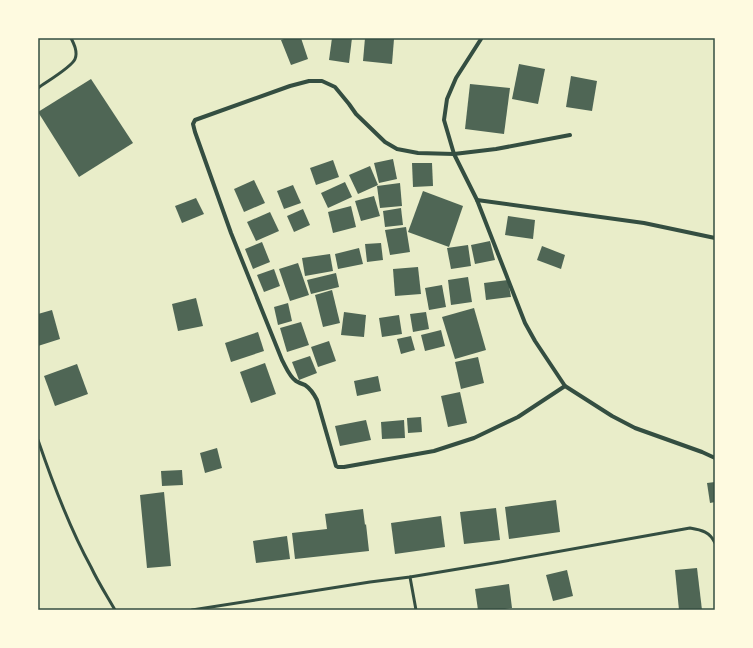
<svg xmlns="http://www.w3.org/2000/svg" width="753" height="648" font-family="Lora,serif">
	<style>
		.building { fill: #4f6655 }
		.lines { fill: none; stroke-linecap: round; stroke-linejoin: round }
		.service { stroke: #344e41; stroke-width: 3 }
		.minor { stroke: #344e41; stroke-width: 4 }
		.neatline { fill: none; stroke: #344e41; stroke-width: 1.5 }
	</style>
	<rect width="100%" height="100%" fill="#e9edc9"/>
	<g class="building">
		<path d="M287 38H301L308 59 291 65 281 40Z"/>
		<path d="M332 38H352L349 63 329 60Z"/>
		<path d="M365 38 394 39 392 64 363 61Z"/>
		<path d="M519 64 545 69 538 104 512 99Z"/>
		<path d="M571 76 597 81 592 111 566 107Z"/>
		<path d="M91 79 133 143 79 177 38 112Z"/>
		<path d="M470 84 510 88 504 134 465 129Z"/>
		<path d="M393 159 397 179 379 183 374 163Z"/>
		<path d="M333 160 339 177 316 185 310 168Z"/>
		<path d="M412 163H432L433 186 413 187Z"/>
		<path d="M370 166 378 185 358 194 349 175Z"/>
		<path d="M254 180 265 203 244 212 234 189Z"/>
		<path d="M345 182 352 197 328 208 321 193Z"/>
		<path d="M400 183 402 206 380 208 377 186Z"/>
		<path d="M293 185 301 203 284 209 277 191Z"/>
		<path d="M423 191 463 206 449 247 408 232Z"/>
		<path d="M374 196 380 216 361 221 355 201Z"/>
		<path d="M196 198 204 214 182 223 175 206Z"/>
		<path d="M351 206 356 227 333 233 328 212Z"/>
		<path d="M401 208 403 225 385 227 383 211Z"/>
		<path d="M303 209 310 225 294 232 287 216Z"/>
		<path d="M270 212 279 231 256 241 247 222Z"/>
		<path d="M508 216 535 220 533 239 505 235Z"/>
		<path d="M406 227 410 252 390 255 385 230Z"/>
		<path d="M490 241 495 260 475 264 471 245Z"/>
		<path d="M262 242 270 262 253 269 245 249Z"/>
		<path d="M381 243 383 260 367 262 365 244Z"/>
		<path d="M468 245 471 266 451 269 447 248Z"/>
		<path d="M542 246 565 255 561 269 537 260Z"/>
		<path d="M359 248 363 264 338 269 335 254Z"/>
		<path d="M330 254 333 271 305 276 302 258Z"/>
		<path d="M298 263 309 295 290 301 279 269Z"/>
		<path d="M418 267 421 294 395 296 393 269Z"/>
		<path d="M274 269 280 286 264 292 257 275Z"/>
		<path d="M336 273 339 287 311 294 307 280Z"/>
		<path d="M468 277 472 302 451 305 448 280Z"/>
		<path d="M508 280 511 297 486 300 484 283Z"/>
		<path d="M442 285 446 307 429 310 425 288Z"/>
		<path d="M332 290 340 323 323 327 315 295Z"/>
		<path d="M196 298 203 326 178 331 172 304Z"/>
		<path d="M288 303 292 321 278 325 274 307Z"/>
		<path d="M474 308 486 350 455 359 442 317Z"/>
		<path d="M52 310 60 339 38 346V314Z"/>
		<path d="M344 312 366 315 364 337 341 335Z"/>
		<path d="M426 312 429 329 413 332 410 314Z"/>
		<path d="M399 315 402 334 382 337 379 318Z"/>
		<path d="M301 322 309 345 287 352 280 328Z"/>
		<path d="M441 330 445 346 425 351 421 335Z"/>
		<path d="M258 332 264 351 231 362 225 343Z"/>
		<path d="M411 336 415 350 401 354 397 339Z"/>
		<path d="M329 341 336 361 318 367 311 347Z"/>
		<path d="M310 356 317 373 299 380 292 362Z"/>
		<path d="M478 357 484 383 461 389 455 362Z"/>
		<path d="M265 363 276 394 251 403 240 372Z"/>
		<path d="M77 364 88 394 55 406 44 376Z"/>
		<path d="M378 376 381 391 357 396 354 381Z"/>
		<path d="M460 392 467 423 448 427 441 396Z"/>
		<path d="M421 417 422 432 408 433 407 418Z"/>
		<path d="M366 420 371 440 340 446 335 426Z"/>
		<path d="M404 420 405 438 382 439 381 422Z"/>
		<path d="M217 448 222 468 205 473 200 453Z"/>
		<path d="M182 470 183 485 162 486 161 471Z"/>
		<path d="M715 482V502L710 503 707 483Z"/>
		<path d="M164 492 171 566 147 568 140 495Z"/>
		<path d="M556 500 560 532 509 539 505 507Z"/>
		<path d="M496 508 500 540 464 544 460 512Z"/>
		<path d="M363 509 365 525 366 524 369 551 295 559 292 533 327 529 325 514Z"/>
		<path d="M441 516 445 547 395 554 391 523Z"/>
		<path d="M287 536 290 559 256 563 253 541Z"/>
		<path d="M697 568 702 610H679L675 570Z"/>
		<path d="M567 570 573 596 553 601 546 575Z"/>
		<path d="M509 584 512 608 498 610H478L475 589Z"/>
	</g>
	<g class="lines">
		<g class="service">
			<path d="M38 88C46 82 72 67 75 59 78 52 74 44 71 38"/>
			<path d="M38 440C53 484 69 527 91 567 98 582 107 596 115 610"/>
			<path d="M410 577 416 610"/>
			<path d="M192 610 370 582 410 577 500 562 690 528C702 530 710 532 715 543"/>
		</g>
		<g class="minor">
			<path d="M481 39 456 78 447 99 444 120 454 154 477 200 525 323 535 341 565 386 612 416 635 428 702 452 715 458"/>
			<path d="M477 200 644 223 715 238"/>
			<path d="M565 386 518 417 474 438 434 451 344 467H338L336 466 317 400C314 394 311 389 305 385 302 384 299 383 296 381 289 376 286 367 282 360L231 233 195 132 193 124 195 120 290 86 309 81H322L335 87 349 104 356 114 385 142 397 149 418 153 454 154 496 149 570 135"/>
		</g>
	</g>
	<rect width="753" height="648" fill="none" stroke="#fefae0" stroke-width="78"/>
	<rect x="39" y="39" width="675" height="570" class="neatline"/>
</svg>
